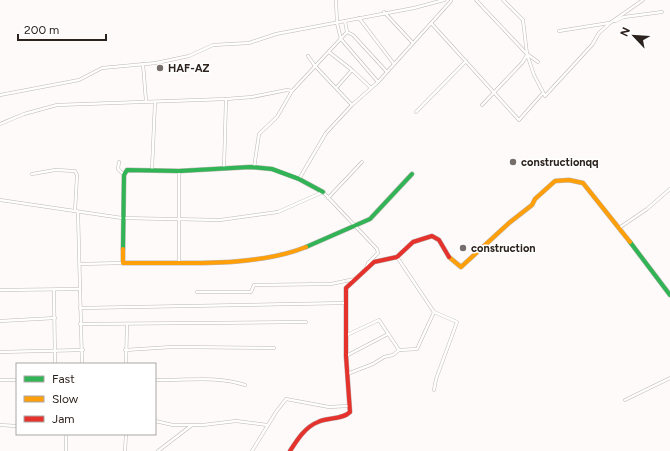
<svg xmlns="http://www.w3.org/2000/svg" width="670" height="451" font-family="Figtree,sans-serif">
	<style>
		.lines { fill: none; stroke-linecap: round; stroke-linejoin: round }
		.street-casing { stroke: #beb8b5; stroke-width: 3.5 }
		.fast-casing { stroke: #beb8b5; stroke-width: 5 }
		.slow-casing { stroke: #beb8b5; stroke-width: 5 }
		.jam-casing { stroke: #beb8b5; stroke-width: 5 }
		.street { stroke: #fffefe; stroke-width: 2.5 }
		.fast { stroke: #30b455; stroke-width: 4 }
		.slow { stroke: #ff9f0a; stroke-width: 4 }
		.jam { stroke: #e5322d; stroke-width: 4 }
		.poi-dot { fill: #766e6b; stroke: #fff; stroke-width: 1.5 }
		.labels { text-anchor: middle; stroke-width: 3; stroke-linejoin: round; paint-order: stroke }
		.poi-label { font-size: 11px; font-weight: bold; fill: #2d231e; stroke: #fff; text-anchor: start }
	</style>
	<rect width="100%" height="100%" fill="#fdfaf9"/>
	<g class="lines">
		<g class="street-casing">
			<g id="street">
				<path d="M336 0 337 23 341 39 378 82"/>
				<path d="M476 0 527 54 538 62"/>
				<path d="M503 0 523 20 527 54 534 75 545 96 592 45 599 33 610 23 643 0"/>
				<path d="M384 12 412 42"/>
				<path d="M359 18 394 64"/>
				<path d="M345 21 347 32 353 35 387 72"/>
				<path d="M615 21 624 17 662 12"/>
				<path d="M431 23 519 120 543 93"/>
				<path d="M559 31 609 23"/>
				<path d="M329 52 352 70 371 88"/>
				<path d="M308 56 315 66 352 105"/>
				<path d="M143 64 146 101"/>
				<path d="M337 87 352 70"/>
				<path d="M0 95 79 80 102 68 156 63 189 56 213 45 249 43 276 34 414 8 444 0"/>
				<path d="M482 105 522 63 527 55"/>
				<path d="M416 112 466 61"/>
				<path d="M0 124 24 114 57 105 226 99 252 97 287 90 292 91"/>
				<path d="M119 162 118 169 124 175"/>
				<path d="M224 168 226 99"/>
				<path d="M254 168 259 134 277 117 292 91 347 32"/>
				<path d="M152 169 155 102"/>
				<path d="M32 174 55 170 75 171 77 175 75 211"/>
				<path d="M299 179 326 133 352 105 378 82 451 1"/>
				<path d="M328 198 362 162"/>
				<path d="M0 200 122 218 220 220 278 212 323 192 377 249 378 253 368 263 366 269"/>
				<path d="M78 212 82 364"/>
				<path d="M619 228 647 209 670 189"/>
				<path d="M397 257 434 312 457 322 436 379 434 390"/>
				<path d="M179 262V171"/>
				<path d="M80 264 123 263"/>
				<path d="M0 290 80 289"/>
				<path d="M54 290 55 364"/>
				<path d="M197 292H251L254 285 331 284 355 279"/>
				<path d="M80 308 346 303"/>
				<path d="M0 321 55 318"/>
				<path d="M80 324 306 322"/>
				<path d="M347 335 379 320 399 350 393 355 384 357 373 364 347 374"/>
				<path d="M125 350 172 347 274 348"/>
				<path d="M399 350 417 349 434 312"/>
				<path d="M0 352 83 350"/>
				<path d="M346 356 388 334"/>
				<path d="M126 364 127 325"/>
				<path d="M0 380H17"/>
				<path d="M155 380C185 381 215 375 245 385"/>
				<path d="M625 400 670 378"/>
				<path d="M155 421 173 425H203L236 421 267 425"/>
				<path d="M0 425 17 426"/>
				<path d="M66 434V451"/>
				<path d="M125 451 126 434"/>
				<path d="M158 451 192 425"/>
				<path d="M252 451 276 412 286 399 329 407 348 406"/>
			</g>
		</g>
		<g class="fast-casing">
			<g id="fast">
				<path d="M630 242 670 295"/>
				<path d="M306 247 370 219 412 174"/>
				<path d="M123 249 124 175 127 170 179 171 250 167 272 169 299 179 323 192"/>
			</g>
		</g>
		<g class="slow-casing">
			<g id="slow">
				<path d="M123 249V263C179 262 254 268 306 247"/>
				<path d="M449 257 461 267 509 223 532 205 535 199 555 181 569 180 583 183 630 242"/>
			</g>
		</g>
		<g class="jam-casing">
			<path id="jam" d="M290 451C297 440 305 427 318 422 329 417 342 420 350 412L346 356V288L374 262 397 257 413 242 432 236 439 240 449 257"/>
		</g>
		<use href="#street" class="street"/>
		<use href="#fast" class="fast"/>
		<use href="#slow" class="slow"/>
		<use href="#jam" class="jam"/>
	</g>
	<g class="poi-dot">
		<circle cx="160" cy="68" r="4"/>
		<circle cx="513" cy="162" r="4"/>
		<circle cx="463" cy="248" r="4"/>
	</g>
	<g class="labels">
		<g class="poi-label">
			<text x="168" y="72">HAF-AZ</text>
			<text x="521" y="166">constructionqq</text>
			<text x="471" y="252">construction</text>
		</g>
	</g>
	<rect x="16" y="363" width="140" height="72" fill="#ffffff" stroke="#aba7a5"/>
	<rect x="24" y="376" width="20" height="6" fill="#30b455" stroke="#aba7a5"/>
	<text x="52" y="383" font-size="12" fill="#2d231e">Fast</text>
	<rect x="24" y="396" width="20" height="6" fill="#ff9f0a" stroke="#aba7a5"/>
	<text x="52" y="403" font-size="12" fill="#2d231e">Slow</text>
	<rect x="24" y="416" width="20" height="6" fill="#e5322d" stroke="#aba7a5"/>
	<text x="52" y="423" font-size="12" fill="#2d231e">Jam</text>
	<g transform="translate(634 36) rotate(295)" stroke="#ffffff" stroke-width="3" paint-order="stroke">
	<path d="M0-3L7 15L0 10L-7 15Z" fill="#2d231e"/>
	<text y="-6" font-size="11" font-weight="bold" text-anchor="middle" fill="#2d231e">N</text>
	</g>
	<path d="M18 34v6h88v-6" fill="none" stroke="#2d231e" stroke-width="2"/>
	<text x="24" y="34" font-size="12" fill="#2d231e" stroke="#ffffff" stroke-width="3" paint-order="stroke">200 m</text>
</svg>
